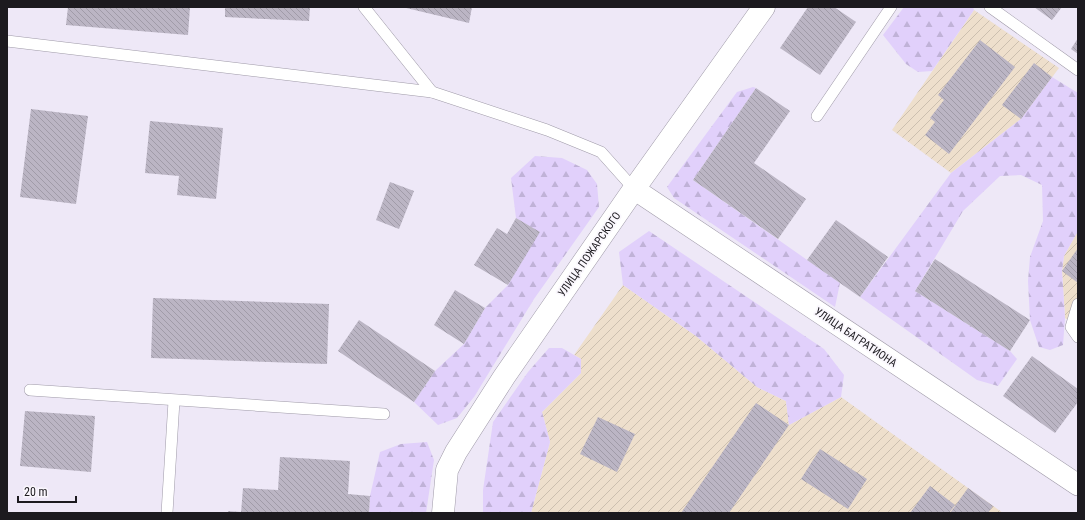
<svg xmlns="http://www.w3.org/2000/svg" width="1085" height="520" font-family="'Roboto Condensed',sans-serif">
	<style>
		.industrial { fill: url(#industrial-furrows) }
		.forest { fill: url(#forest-firs) }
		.building { fill: url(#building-back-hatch) }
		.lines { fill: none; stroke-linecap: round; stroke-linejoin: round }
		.service-casing { stroke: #9f9aa8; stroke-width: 12 }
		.minor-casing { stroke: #9f9aa8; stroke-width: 22 }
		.tertiary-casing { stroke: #9f9aa8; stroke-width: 23 }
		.service { stroke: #fff; stroke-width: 11 }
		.minor { stroke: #fff; stroke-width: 21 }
		.tertiary { stroke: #fff; stroke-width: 22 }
		.labels { text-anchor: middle; stroke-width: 3.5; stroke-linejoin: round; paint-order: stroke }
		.street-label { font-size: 11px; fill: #1c1a1f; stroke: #faf7fd }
	</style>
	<defs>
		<pattern id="industrial-furrows" width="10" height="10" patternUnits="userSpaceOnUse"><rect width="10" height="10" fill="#eedfcc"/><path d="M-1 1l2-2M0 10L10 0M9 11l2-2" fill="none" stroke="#ccbfaf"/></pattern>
		<pattern id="forest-firs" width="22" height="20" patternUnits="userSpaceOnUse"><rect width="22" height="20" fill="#e1d0fb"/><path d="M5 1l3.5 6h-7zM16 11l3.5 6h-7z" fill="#c0b2d7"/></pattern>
		<pattern id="building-back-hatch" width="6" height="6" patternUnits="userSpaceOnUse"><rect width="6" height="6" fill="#bbb5c4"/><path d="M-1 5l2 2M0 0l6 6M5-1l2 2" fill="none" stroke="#a09ba8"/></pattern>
	</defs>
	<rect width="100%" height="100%" fill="#eee8f7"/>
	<g class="industrial">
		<path d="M974 10 1059 68 1021 119 951 173 892 130Z"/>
		<path d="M1078 231V328L1065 318 1062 271 1064 256Z"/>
		<path d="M623 285 696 336 757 387 786 401 789 425 841 397 1003 513H531L550 442 542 412 581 373V359L574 355Z"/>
	</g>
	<g class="forest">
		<path d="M904 7H973L974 10 932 71 918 72 906 64 883 35Z"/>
		<path d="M1052 77 1078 93V231L1064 256 1062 271 1065 318 1063 345 1050 350 1039 347 1030 320 1028 281 1030 257 1043 221 1042 185 1021 175 1000 176 963 211 915 291 1010 351 1017 359 998 386 977 380 860 297 951 173 1021 119Z"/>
		<path d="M753 87 756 88 693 180 840 283 835 307 674 198 667 187 737 92Z"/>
		<path d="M535 156 562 158 587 170 597 184 599 207 534 299 474 397 457 418 438 425 414 402 435 371 464 344 485 308 508 285 539 232 516 218 511 178Z"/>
		<path d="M649 231 824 349 844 375 841 397 789 425 786 401 757 387 696 336 623 285 619 252Z"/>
		<path d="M549 348H562L581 359V373L542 412 550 442 531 513H483V490L493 422 528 372Z"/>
		<path d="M427 442 434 460 426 513H369L370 496 380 452 401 444Z"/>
	</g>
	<g class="building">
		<path d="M68 7H190L188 35 66 25Z"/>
		<path d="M225 7H310L309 21 225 17Z"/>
		<path d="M402 7H472L469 23Z"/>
		<path d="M808 7H834L856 22 820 75 780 48Z"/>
		<path d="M1034 7H1062L1052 20Z"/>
		<path d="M1078 38V54L1071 49Z"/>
		<path d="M980 40 1015 67 949 154 925 135 935 122 930 118 944 100 938 95Z"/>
		<path d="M1034 63 1052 77 1021 119 1002 105Z"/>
		<path d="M756 88 790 111 754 163 806 199 778 239 693 180Z"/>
		<path d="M31 109 88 116 76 204 20 197Z"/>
		<path d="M150 121 223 128 216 199 177 195 179 176 145 173Z"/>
		<path d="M390 182 414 191 399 229 376 220Z"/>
		<path d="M516 218 540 232 508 285 474 265 497 228 507 234Z"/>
		<path d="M836 220 888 257 860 297 807 260Z"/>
		<path d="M1078 248V283L1062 271Z"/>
		<path d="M935 259 1030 320 1010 351 915 291Z"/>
		<path d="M455 290 485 308 464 344 434 325Z"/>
		<path d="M153 298 329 304 327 364 151 358Z"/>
		<path d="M359 320 435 371 414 402 338 351Z"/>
		<path d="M1032 356 1078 389V402L1055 433 1003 396Z"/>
		<path d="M756 403 789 425 729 513H681Z"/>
		<path d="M25 411 95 416 91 472 20 466Z"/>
		<path d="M598 417 635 434 617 472 580 454Z"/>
		<path d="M820 449 867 479 848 509 801 479Z"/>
		<path d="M280 457 350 461 348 494 370 496 369 513H241L243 488 278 490Z"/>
		<path d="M930 486 955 505 949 513H910Z"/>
		<path d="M968 488 993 506 988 513H950Z"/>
		<path d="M228 511 241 512V513H228Z"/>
	</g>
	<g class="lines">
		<g class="service-casing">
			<g id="service">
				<path d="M364 7 432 92"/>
				<path d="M990 7 1078 70"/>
				<path d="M7 41 432 92 547 130 601 152 634 189"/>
				<path d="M817 116 891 7"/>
				<path d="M1078 304 1071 327 1078 337"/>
				<path d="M30 390 384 414"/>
				<path d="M167 513 174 401"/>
			</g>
		</g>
		<g class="minor-casing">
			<path id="minor" d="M634 189 1078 485"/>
		</g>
		<g class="tertiary-casing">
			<path id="tertiary" d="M443 513 447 470 456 452 504 377 634 189 764 7"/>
		</g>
		<use href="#service" class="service"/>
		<use href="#minor" class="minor"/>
		<use href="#tertiary" class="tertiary"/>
	</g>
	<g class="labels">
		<g class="street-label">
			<text transform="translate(589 254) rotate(-55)" y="4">УЛИЦА ПОЖАРСКОГО</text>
			<text transform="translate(856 337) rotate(34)" y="4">УЛИЦА БАГРАТИОНА</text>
		</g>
	</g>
	<rect width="1085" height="520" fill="none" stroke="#1c1a1f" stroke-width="16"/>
	<path d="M18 496v6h58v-6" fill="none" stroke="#1c1a1f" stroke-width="2"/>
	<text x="24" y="496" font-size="12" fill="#1c1a1f" stroke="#faf7fd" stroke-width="3" paint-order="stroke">20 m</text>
</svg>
